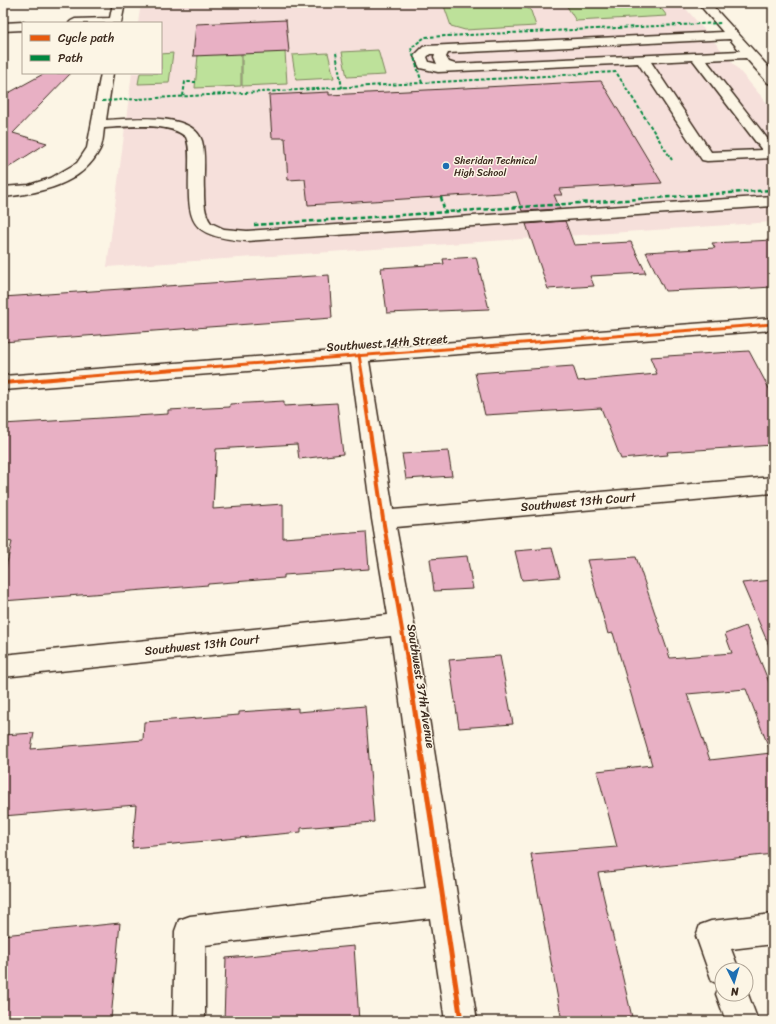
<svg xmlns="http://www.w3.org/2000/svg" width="776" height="1024" font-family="Sriracha,sans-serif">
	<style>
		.built { fill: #f6e0db }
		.green { fill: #bde19a; stroke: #7c865c }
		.building { fill: #e8b0c4; stroke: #3b2a1e; fill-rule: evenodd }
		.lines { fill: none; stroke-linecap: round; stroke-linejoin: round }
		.minor-casing { stroke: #3b2a1e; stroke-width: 3 }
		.minor { fill: #fcf5e5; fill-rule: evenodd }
		.quiet-far1 { stroke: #00873e; stroke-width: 2; stroke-dasharray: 3.5 2; stroke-linecap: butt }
		.quiet { stroke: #00873e; stroke-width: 2.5; stroke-dasharray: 4.5 2.5; stroke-linecap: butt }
		.cycleway-far2-casing { stroke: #fcf5e5; stroke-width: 5 }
		.cycleway-far1-casing { stroke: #fcf5e5; stroke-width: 6 }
		.cycleway-casing { stroke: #fcf5e5; stroke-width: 8 }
		.cycleway-far2 { stroke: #e8590c; stroke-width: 3 }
		.cycleway-far1 { stroke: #e8590c; stroke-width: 4 }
		.cycleway { stroke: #e8590c; stroke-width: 5 }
		.poi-dot { fill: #1f6fb2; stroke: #fcf5e5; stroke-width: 1.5 }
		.labels { text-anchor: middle; stroke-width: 3; stroke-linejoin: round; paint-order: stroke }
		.far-poi-label { font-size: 10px; fill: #3b2a1e; stroke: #fcf5e5; text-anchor: start }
		.street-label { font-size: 12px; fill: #3b2a1e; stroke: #fcf5e5 }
	</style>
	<rect width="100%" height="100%" fill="#fcf5e5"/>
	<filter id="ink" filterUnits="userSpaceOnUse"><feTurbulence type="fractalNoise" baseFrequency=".025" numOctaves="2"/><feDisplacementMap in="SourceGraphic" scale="8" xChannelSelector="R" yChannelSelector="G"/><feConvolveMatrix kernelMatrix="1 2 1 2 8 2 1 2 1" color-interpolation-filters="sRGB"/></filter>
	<g filter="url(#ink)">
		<path class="built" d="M141 3H681L773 110V222L107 267 132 73H161V23H138Z"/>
		<g class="green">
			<path d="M443 3H522L531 11 536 26 465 30 451 26Z"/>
			<path d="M565 3H657L667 16 576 21Z"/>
			<path d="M378 50 385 75 347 77 342 52Z"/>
			<path d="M285 51 287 84 242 86V53Z"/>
			<path d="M173 53 169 83 138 84 140 73H161V54Z"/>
			<path d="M241 53V86L195 88 198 55Z"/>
			<path d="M328 53 334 78 296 80 292 55Z"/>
		</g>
		<g class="building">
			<path d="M286 20 289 52 193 56 196 24Z"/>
			<path d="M45 73H71L13 133 47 143 3 171V96Z"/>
			<path d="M601 81 662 183 559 189 562 195H554L560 209 522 211 516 192 308 205 305 179 288 180 285 138H272L269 95 329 92V95Z"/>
			<path d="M565 221 574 245 631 242 646 273 590 276 594 286 548 289 526 224Z"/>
			<path d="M773 240V287L738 289 737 288 665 291 646 252 715 248 712 243Z"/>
			<path d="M476 257 489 309 387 313 381 268 444 264 443 259Z"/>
			<path d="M329 275 332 318 3 342V297Z"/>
			<path d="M749 351 773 396V445L667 452 668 455 621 459 601 408 485 415 475 373 573 366 578 381 657 374 650 357Z"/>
			<path d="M284 401V406L337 403 343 454 299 459 297 444 216 449 213 509 283 504V538L366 532 369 569 284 575V578L208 584V585L3 601V579L12 542 3 540V424L168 414V410L230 407V404Z"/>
			<path d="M448 451 452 476 406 479 402 454Z"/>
			<path d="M552 548 560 577 522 580 515 551Z"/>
			<path d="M467 556 473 589 434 591 430 559Z"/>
			<path d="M636 557 670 658 732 653 725 634 746 626 773 692V854L598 873 632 1017 593 1021H562L531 854 617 847 597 771 652 765 613 633 608 634 587 560ZM746 689 771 753 710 760 687 694Z"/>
			<path d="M773 580V655L742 583Z"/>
			<path d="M500 656 513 724 459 728 449 660Z"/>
			<path d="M365 706 374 822 301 828V832L132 848 136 805 3 816V735L34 733 31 749 143 740 144 722 239 715V712L298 708V712Z"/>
			<path d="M120 923 111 1019 97 1021H3V935Z"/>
			<path d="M354 946 359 1021H224L226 958Z"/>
		</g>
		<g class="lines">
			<g class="minor-casing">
				<g id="minor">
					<path d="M113 3H125L121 23H69L71 21 75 19 110 18Z"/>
					<path d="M698 3H710L773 72V84L768 83 746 58 706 60 773 146V158L707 161 702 160 638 63 438 72 420 68 414 56 423 47 427 46 723 32ZM730 39 740 51 455 64 449 62 446 57 448 53ZM430 54H435L434 57 437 64 429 62 427 57ZM693 60 762 150 711 152 651 62Z"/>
					<path d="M23 22 25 23H23V30L3 31V23Z"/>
					<path d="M101 73H113L106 120C130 119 192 111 202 141 206 156 203 175 204 190 204 201 204 214 211 223L224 229 247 231 773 196V206L247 241C187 236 188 222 189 167 189 157 190 146 186 137 168 121 127 127 104 128 103 135 103 143 100 149 82 185 40 193 3 197V187L29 185 51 178 77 163 87 148Z"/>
					<path d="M773 318V330L369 361 393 510 773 477V493L396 527 414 624 477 1021H445L430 918 205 945V1021H173L175 931 179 920 190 916 426 888 391 636 3 677V655L388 615 372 519 351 363 3 390V376Z"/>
					<path d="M773 914V944L731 949 739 970H722V994H746V989L758 1021H726L716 994 720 985 712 981 696 936 700 925 711 921Z"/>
				</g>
			</g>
			<use href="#minor" class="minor"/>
			<g class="quiet-far1">
				<path d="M336 53 342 88"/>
				<path d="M422 83 411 48 425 37 722 23"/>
				<path d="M183 96 185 82H196"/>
				<path d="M102 101 616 72 672 160"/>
			</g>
			<g class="quiet">
				<path d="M441 197 445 213"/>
				<path d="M254 225 773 190"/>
			</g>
			<g class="cycleway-far2-casing">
				<g id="cycleway-far2">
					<path d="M359 355 363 379"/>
					<path d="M51 379 773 324"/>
				</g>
			</g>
			<g class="cycleway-far1-casing">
				<g id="cycleway-far1">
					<path d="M362 378 383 519 407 659"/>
					<path d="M3 383 64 378"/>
				</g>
			</g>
			<g class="cycleway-casing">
				<path id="cycleway" d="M407 658 461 1021"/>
			</g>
			<use href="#cycleway-far2" class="cycleway-far2"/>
			<use href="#cycleway-far1" class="cycleway-far1"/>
			<use href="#cycleway" class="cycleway"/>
		</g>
	</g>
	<circle class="poi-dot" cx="446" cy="166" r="4"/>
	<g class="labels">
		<g class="far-poi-label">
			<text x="454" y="164">Sheridan Technical<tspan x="454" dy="12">High School</tspan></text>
		</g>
		<g class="street-label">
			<text transform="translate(387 343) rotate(-4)" y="4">Southwest 14th Street</text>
			<text transform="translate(578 502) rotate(-5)" y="4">Southwest 13th Court</text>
			<text transform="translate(202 645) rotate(-6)" y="4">Southwest 13th Court</text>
			<text transform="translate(421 686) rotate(81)" y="4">Southwest 37th Avenue</text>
		</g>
	</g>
	<rect width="776" height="1024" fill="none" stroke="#fcf5e5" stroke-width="16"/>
	<rect x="8" y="8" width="760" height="1008" fill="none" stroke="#3b2a1e" stroke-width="1.5" filter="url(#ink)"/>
	<rect x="22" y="22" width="140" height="52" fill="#fcf5e5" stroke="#afa495"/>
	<rect x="30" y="35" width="20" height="6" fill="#e8590c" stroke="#afa495"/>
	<text x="58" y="42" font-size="12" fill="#3b2a1e">Cycle path</text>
	<rect x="30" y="55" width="20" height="6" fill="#00873e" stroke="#afa495"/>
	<text x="58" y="62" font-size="12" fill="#3b2a1e">Path</text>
	<g transform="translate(734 982) rotate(175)"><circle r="19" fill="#fcf5e5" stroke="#afa495"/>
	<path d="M0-3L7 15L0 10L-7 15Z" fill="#1f6fb2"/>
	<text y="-6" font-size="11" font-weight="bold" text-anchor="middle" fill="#3b2a1e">N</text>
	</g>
</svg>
